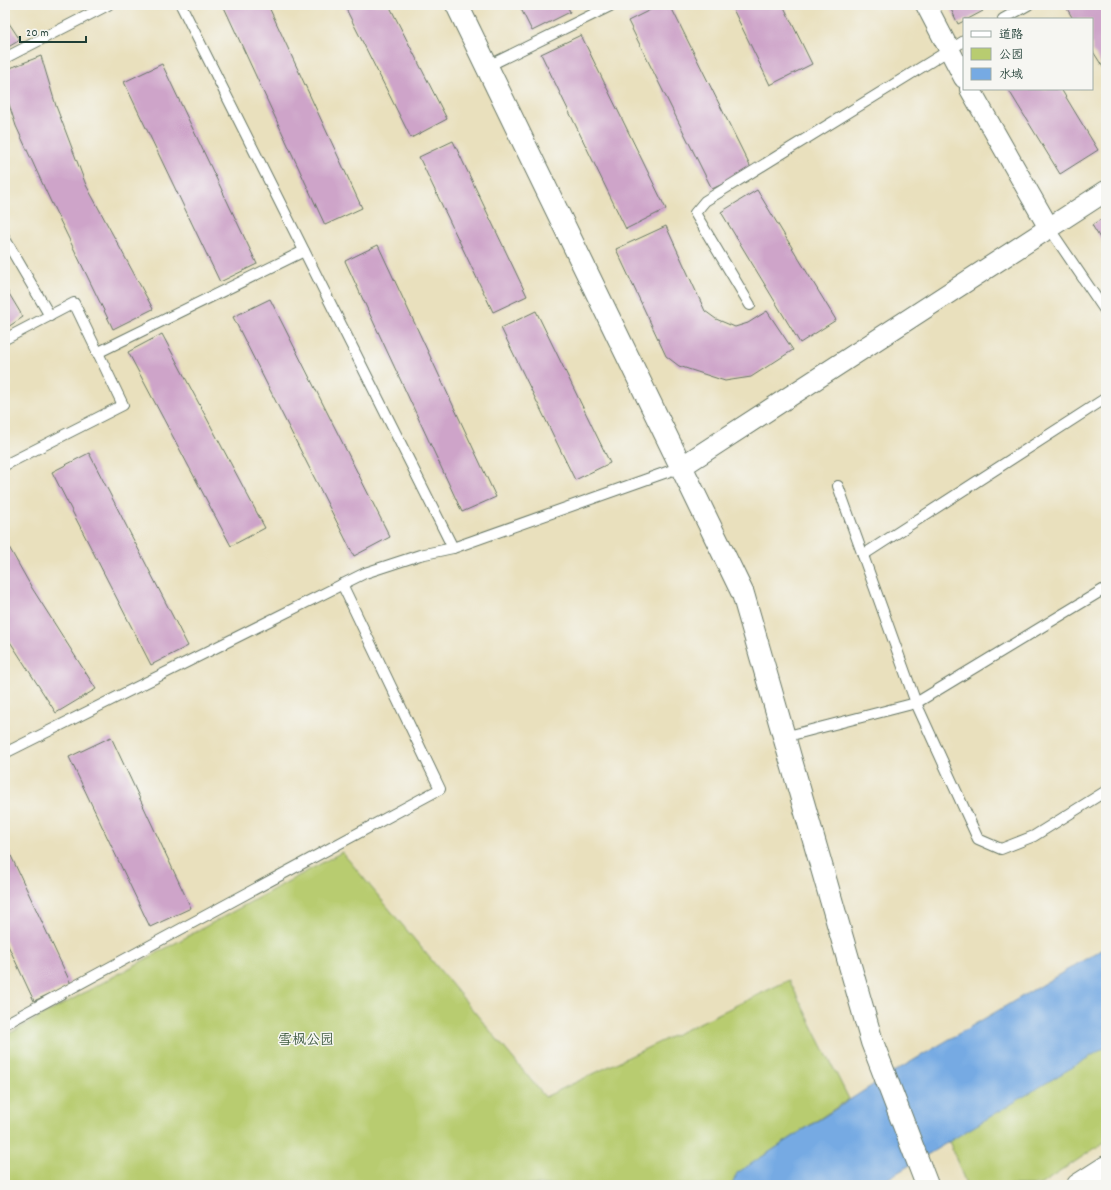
<svg xmlns="http://www.w3.org/2000/svg" width="1111" height="1190" font-family="Dekko,'LXGW WenKai TC',sans-serif">
	<style>
		.green { fill: #b8cc70; stroke: #6c8452 }
		.water { fill: #76aae3; stroke: #4a748c }
		.building { fill: #cea4c9 }
		.lines { fill: none; stroke-linecap: round; stroke-linejoin: round }
		.lane-casing { stroke: #667664; stroke-width: 12 }
		.street-casing { stroke: #667664; stroke-width: 22 }
		.secondary-casing { stroke: #667664; stroke-width: 24 }
		.lane { stroke: #fff; stroke-width: 10 }
		.street { stroke: #fff; stroke-width: 20 }
		.secondary { stroke: #fff; stroke-width: 22 }
		.labels { text-anchor: middle; stroke-width: 3; stroke-linejoin: round; paint-order: stroke }
		.park-label { font-size: 14px; fill: #3e5a40; stroke: #f6f6f2 }
	</style>
	<rect width="100%" height="100%" fill="#f6f6f2"/>
	<filter id="ink" filterUnits="userSpaceOnUse"><feTurbulence type="fractalNoise" baseFrequency=".025" numOctaves="2"/><feDisplacementMap in="SourceGraphic" scale="8" xChannelSelector="R" yChannelSelector="G"/><feConvolveMatrix kernelMatrix="1 2 1 2 8 2 1 2 1" color-interpolation-filters="sRGB"/></filter>
	<filter id="wash" filterUnits="userSpaceOnUse"><feTurbulence type="fractalNoise" baseFrequency=".012" numOctaves="4" result="noise"/><feDisplacementMap in="SourceGraphic" scale="16" xChannelSelector="R" yChannelSelector="G"/><feGaussianBlur stdDeviation="0.9" result="paint"/><feColorMatrix in="noise" values="0 0 0 0 0 0 0 0 0 0 0 0 0 0 0 0 0 1.4 0 .05"/><feComposite in="paint" operator="in"/></filter>
	<g filter="url(#wash)">
		<rect width="100%" height="100%" fill="#e9e0bd"/>
		<g class="green">
			<path d="M342 852 545 1097 789 980 849 1099 738 1173 732 1185H5V1036Z"/>
			<path d="M1106 1040V1141L1040 1185H967L966 1184 947 1136Z"/>
		</g>
		<path class="water" d="M1106 947V1047L877 1185H732L737 1173 885 1077Z"/>
		<g id="blocks">
			<g class="building">
				<path d="M223 5H268L362 208 325 225Z"/>
				<path d="M344 5H389L447 119 411 138Z"/>
				<path d="M519 5H567L570 12 532 31Z"/>
				<path d="M660 5H670L752 170 712 189 628 21Z"/>
				<path d="M731 5H783L812 64 770 85Z"/>
				<path d="M949 5H980L983 11 968 19H964V21L958 24Z"/>
				<path d="M1065 5H1106V72L1092 50V19H1073Z"/>
				<path d="M5 17 20 40 5 49Z"/>
				<path d="M581 35 666 209 626 229 541 54Z"/>
				<path d="M41 56 56 106 86 185 153 309 113 329 50 200 16 126 5 92V70Z"/>
				<path d="M162 64 257 264 220 282 124 82Z"/>
				<path d="M1008 89H1061L1098 150 1060 174Z"/>
				<path d="M453 141 527 296 493 312 419 157Z"/>
				<path d="M757 190 836 320 800 343 721 212Z"/>
				<path d="M1106 216V248L1092 225Z"/>
				<path d="M666 226 705 311 716 319 735 327 748 323 767 311 793 350 751 377 725 381 679 366 666 356 616 249Z"/>
				<path d="M378 245 496 497 462 512 345 261Z"/>
				<path d="M5 287 23 317 5 329Z"/>
				<path d="M270 299 390 537 354 556 233 317Z"/>
				<path d="M536 311 610 463 575 480 501 328Z"/>
				<path d="M162 334 265 528 231 546 128 352Z"/>
				<path d="M89 453 188 646 151 665 52 472Z"/>
				<path d="M5 540 32 588 96 689 56 713 5 634Z"/>
				<path d="M111 737 191 908 150 927 69 757Z"/>
				<path d="M5 843 71 984 34 1001 5 939Z"/>
			</g>
		</g>
	</g>
	<g filter="url(#ink)">
		<use href="#blocks" fill-opacity="0" stroke="#667664" stroke-width="1"/>
		<g class="lines">
			<g class="lane-casing">
				<g id="lane">
					<path d="M181 5 453 548"/>
					<path d="M1003 19 1028 5"/>
					<path d="M5 58 108 5"/>
					<path d="M486 67 612 5"/>
					<path d="M1049 228 1106 312"/>
					<path d="M5 239 50 316"/>
					<path d="M750 305 695 213 705 201 964 41"/>
					<path d="M5 339 74 303 123 405 5 465"/>
					<path d="M97 353 304 251"/>
					<path d="M863 555 1106 398"/>
					<path d="M1106 588 916 703 978 839 1001 849 1034 836 1106 791"/>
					<path d="M784 737 916 703 838 486"/>
					<path d="M5 753 365 573 420 555 453 548 681 467"/>
					<path d="M5 1024 440 789 342 584"/>
				</g>
			</g>
			<g class="street-casing">
				<g id="street">
					<path d="M926 5 964 78"/>
					<path d="M970 89 1049 228"/>
					<path d="M681 467 1106 191"/>
				</g>
			</g>
			<g class="secondary-casing">
				<g id="secondary">
					<path d="M457 5 743 594 872 1042 927 1185"/>
					<path d="M1078 1185 1106 1167"/>
				</g>
			</g>
			<use href="#lane" class="lane"/>
			<use href="#street" class="street"/>
			<use href="#secondary" class="secondary"/>
		</g>
	</g>
	<g class="labels">
		<g class="park-label">
			<text x="306" y="1044">雪枫公园</text>
		</g>
	</g>
	<rect width="1111" height="1190" fill="none" stroke="#f6f6f2" stroke-width="20"/>
	<rect x="963" y="18" width="130" height="72" fill="#f6f6f2" stroke="#a0aca6"/>
	<rect x="971" y="31" width="20" height="6" fill="#ffffff" stroke="#a0aca6"/>
	<text x="999" y="38" font-size="12" fill="#1f3d34">道路</text>
	<rect x="971" y="48" width="20" height="12" fill="#b8cc70" stroke="#a0aca6"/>
	<text x="999" y="58" font-size="12" fill="#1f3d34">公园</text>
	<rect x="971" y="68" width="20" height="12" fill="#76aae3" stroke="#a0aca6"/>
	<text x="999" y="78" font-size="12" fill="#1f3d34">水域</text>
	<path d="M20 36v6h66v-6" fill="none" stroke="#1f3d34" stroke-width="2"/>
	<text x="26" y="36" font-size="12" fill="#1f3d34" stroke="#f6f6f2" stroke-width="3" paint-order="stroke">20 m</text>
</svg>
